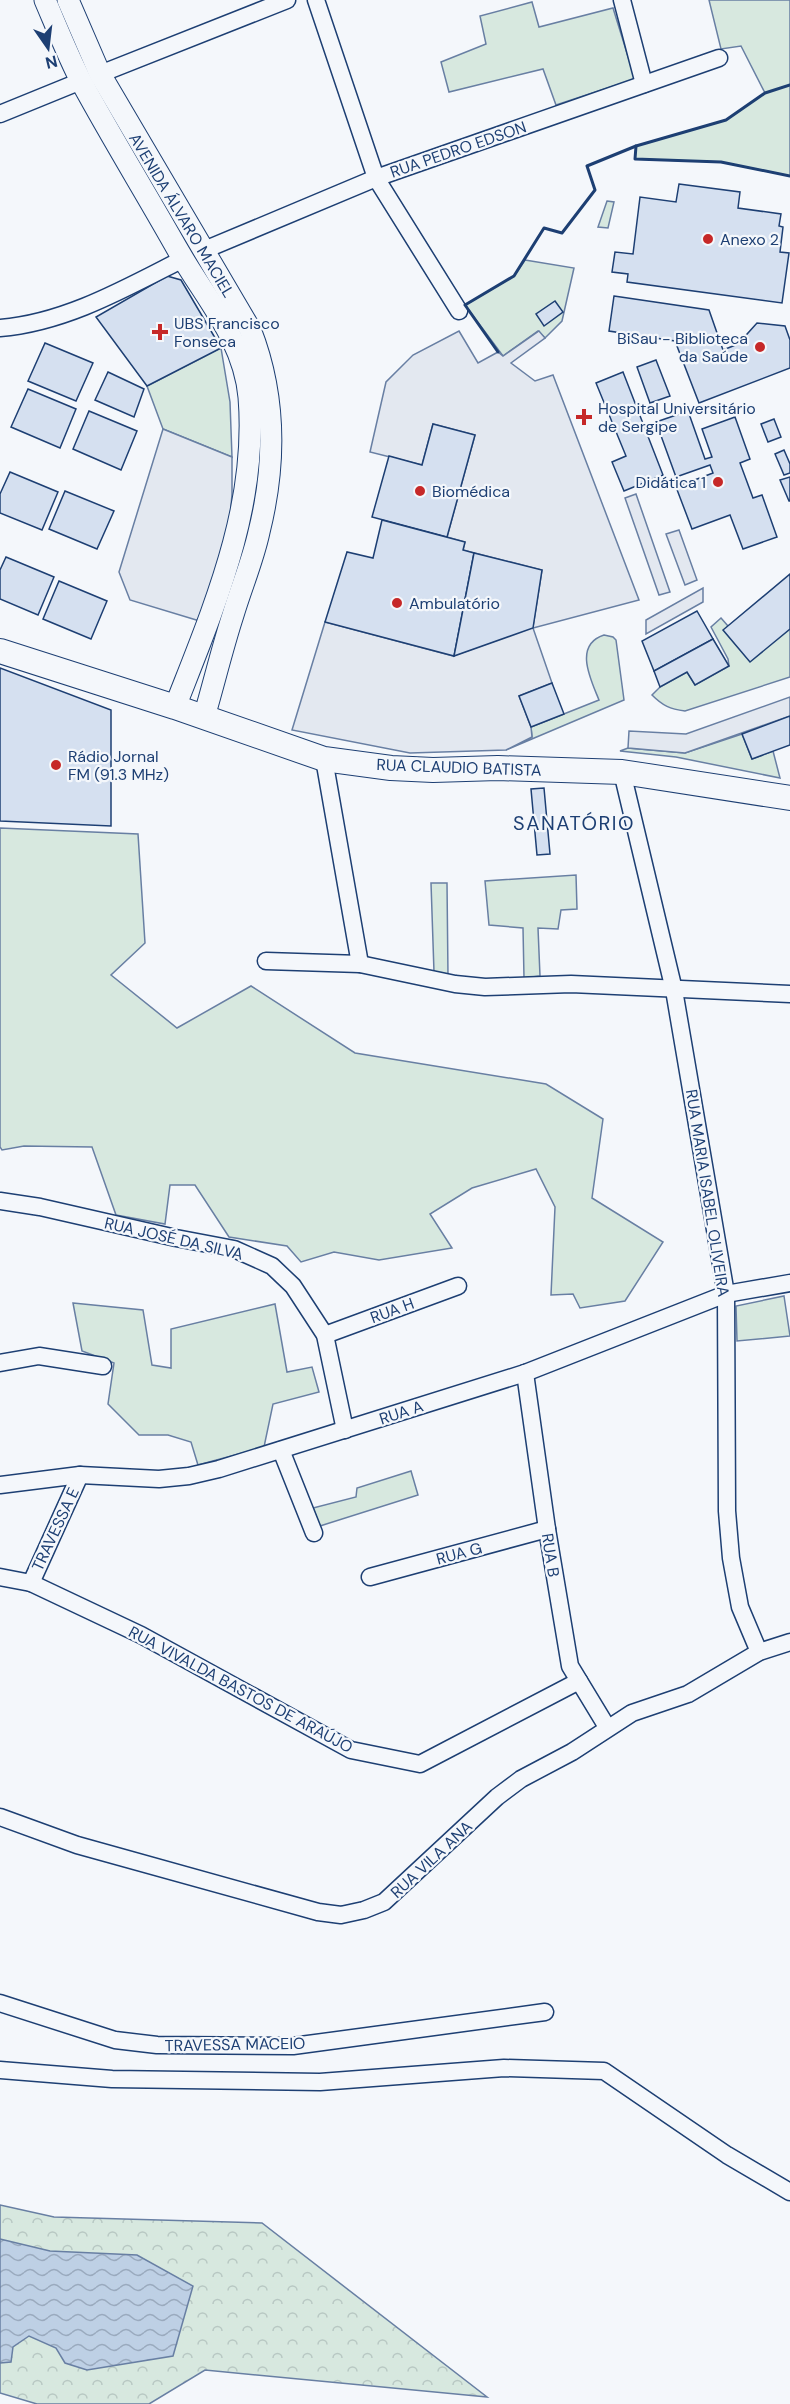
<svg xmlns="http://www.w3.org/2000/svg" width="790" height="2404" font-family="'DM Sans',sans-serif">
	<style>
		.grass { fill: #d7e8df; stroke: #687fa3; stroke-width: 1.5 }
		.forest { fill: url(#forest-crowns); stroke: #687fa3; stroke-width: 1.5 }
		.parking { fill: #e3e8f0; stroke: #687fa3; stroke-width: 1.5 }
		.water { fill: url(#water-waves); stroke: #687fa3; stroke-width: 1.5 }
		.building { fill: #d5e0f0; stroke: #1d3f73; stroke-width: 1.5 }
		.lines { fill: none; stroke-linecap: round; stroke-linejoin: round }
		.minor-casing { stroke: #1d3f73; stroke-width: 19 }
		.tertiary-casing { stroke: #1d3f73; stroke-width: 23 }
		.secondary-casing { stroke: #1d3f73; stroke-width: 26 }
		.minor { stroke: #f4f7fb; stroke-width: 16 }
		.tertiary { stroke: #f4f7fb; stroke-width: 21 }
		.secondary { stroke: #f4f7fb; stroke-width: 24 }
		.wall { stroke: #1d3f73; stroke-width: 3 }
		.poi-dot { fill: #c62828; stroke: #f4f7fb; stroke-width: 2 }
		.labels { text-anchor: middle; stroke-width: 4.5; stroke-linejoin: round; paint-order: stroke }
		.street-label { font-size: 16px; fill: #1d3f73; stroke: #f4f7fb }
		.poi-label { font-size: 16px; fill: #1d3f73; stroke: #f4f7fb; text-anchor: start }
		.quarter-label { font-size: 20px; letter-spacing: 1.5px; fill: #1d3f73; stroke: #f4f7fb }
	</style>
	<defs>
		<pattern id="forest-crowns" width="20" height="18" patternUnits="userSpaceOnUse" patternTransform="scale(1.5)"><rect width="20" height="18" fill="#d7e8df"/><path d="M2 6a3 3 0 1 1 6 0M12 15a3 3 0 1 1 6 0" fill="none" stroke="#b8c8c3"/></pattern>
		<pattern id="water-waves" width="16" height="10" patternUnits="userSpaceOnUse" patternTransform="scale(1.5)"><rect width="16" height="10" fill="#bed0e5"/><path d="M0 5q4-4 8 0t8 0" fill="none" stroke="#9aaabe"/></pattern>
	</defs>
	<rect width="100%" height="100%" fill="#f4f7fb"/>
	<g class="grass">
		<path d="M709 0H790V176L721 162 635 159 636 146 726 120 765 93 741 46 721 49Z"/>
		<path d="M532 2 539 27 613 8 635 79 556 105 543 69 449 92 441 62 486 44 480 16Z"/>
		<path d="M607 201 614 202 608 228 598 227Z"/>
		<path d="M525 260 574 268 562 321 545 338 538 331 503 356 465 305 514 276Z"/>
		<path d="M221 348 230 402 232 457 163 429 147 386Z"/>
		<path d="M721 618 728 626 790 629V677L685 711C670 709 663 706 652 695L660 687 687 672 695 685 729 666 728 659 711 627Z"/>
		<path d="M604 635 613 637 616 640 624 700 506 750 532 737 531 727 599 700C591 680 573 645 604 635Z"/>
		<path d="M742 734 752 759 773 751 780 778 676 757 620 751 628 748 685 753Z"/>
		<path d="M0 828 138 834 145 943 111 975 177 1028 251 986 355 1053 546 1084 603 1119 592 1198 663 1242 625 1301 580 1308 573 1294 551 1295 555 1207 536 1169 472 1188 430 1214 452 1248 379 1260 334 1252 301 1262 287 1246 229 1237 195 1185H170L165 1224 116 1215 92 1147 24 1146 2 1150 0 1147Z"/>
		<path d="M576 875 577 909 561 910 558 929 538 928 540 976 524 978 523 928 489 925 485 881Z"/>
		<path d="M431 883H447L448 976 434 972Z"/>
		<path d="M784 1296 790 1336 737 1341 736 1306Z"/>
		<path d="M73 1303 143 1310 152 1365 171 1368V1329L275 1304 287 1372 312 1367 319 1392 273 1404 264 1447 198 1465 191 1442 168 1435H139L108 1404 114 1363 82 1351Z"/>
		<path d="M411 1471 418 1495 320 1526 313 1508 356 1497 357 1488Z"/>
	</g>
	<path class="forest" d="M0 2205 54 2217 262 2223 487 2397 205 2370 149 2404H37L0 2393Z"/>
	<g class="parking">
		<path d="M459 331 478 363 498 352 503 356 539 331 545 338 511 363 535 381 553 375 639 600 533 628 552 683 519 696 531 727 532 737 506 750 410 753 292 730 325 622 453 656 533 627 542 570 463 550 465 542 447 537 475 435 433 424 422 465 370 452 386 382 413 355Z"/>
		<path d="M163 429 232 457V494L229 531 203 622 130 600 119 572Z"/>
		<path d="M636 494 670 592 659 595 625 498Z"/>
		<path d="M679 530 697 580 685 585 666 534Z"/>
		<path d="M703 588V602L646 634V620Z"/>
		<path d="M790 697V716L685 753 628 748 629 731 686 734Z"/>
	</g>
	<path class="water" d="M0 2239 50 2251 137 2255 193 2286 173 2356 87 2370 65 2363 56 2348 29 2336 13 2347 11 2362 0 2363Z"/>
	<g class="building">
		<path d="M679 184 740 192 738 208 781 214 779 226 783 227 780 252 789 253 782 303 627 282 628 274 612 272 615 252 633 254 640 197 676 202Z"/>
		<path d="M167 276 181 280 221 348 147 386 96 317Z"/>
		<path d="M614 296 709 310 723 350 738 344 757 323 785 326 790 340V368L699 403 675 341 609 331Z"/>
		<path d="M555 301 563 312 544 326 536 314Z"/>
		<path d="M45 343 93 363 76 401 28 381Z"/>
		<path d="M656 360 670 396 650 403 637 367Z"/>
		<path d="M108 372 144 389 134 417 95 400Z"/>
		<path d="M623 372 663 475 624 491 612 462 626 456 596 383Z"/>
		<path d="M28 389 76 409 60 448 11 427Z"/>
		<path d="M89 411 137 431 121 470 73 449Z"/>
		<path d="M688 411 705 459 712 457 702 429 735 417 750 459 740 463 753 498 762 495 777 537 743 549 730 515 692 529 676 487 713 473 710 465 676 477 656 422Z"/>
		<path d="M774 419 781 437 768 442 761 424Z"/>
		<path d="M433 424 475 435 447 537 372 517 389 456 422 465Z"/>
		<path d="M784 450 790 464V473L784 475 775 454Z"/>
		<path d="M10 472 58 492 42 530 0 513V494Z"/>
		<path d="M790 477V501H789L780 480Z"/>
		<path d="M65 491 114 511 97 549 49 529Z"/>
		<path d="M382 520 465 542 463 550 474 553 454 656 325 622 347 552 373 558Z"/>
		<path d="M474 553 542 570 533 628 454 656Z"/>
		<path d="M6 557 54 577 38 615 0 599V570Z"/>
		<path d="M790 574V629L750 662 723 630Z"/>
		<path d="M59 581 107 601 91 639 43 619Z"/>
		<path d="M697 611 713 639 654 671 642 641Z"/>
		<path d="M713 639 729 666 695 685 687 672 660 687 654 671Z"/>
		<path d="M0 668 111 710V826L0 821Z"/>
		<path d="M552 683 564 714 531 727 519 696Z"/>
		<path d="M790 716V745L752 759 742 734Z"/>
		<path d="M544 788 550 854 537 855 531 789Z"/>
	</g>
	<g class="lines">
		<g class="minor-casing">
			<g id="minor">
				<path d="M316 0 376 178 459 311"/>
				<path d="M622 0 644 84"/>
				<path d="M100 74 287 0"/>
				<path d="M0 114 81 81"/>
				<path d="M202 251 376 178 719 58"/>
				<path d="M0 328C65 323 126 288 183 259"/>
				<path d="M324 759 360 964"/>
				<path d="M622 772 674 990 726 1294 727 1511 731 1558 740 1607 759 1652"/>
				<path d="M266 961 360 964 455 984 485 987 571 984 790 994"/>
				<path d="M0 1201 40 1207 176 1238 234 1249 272 1266 293 1286 325 1335 345 1430"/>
				<path d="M325 1335 458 1286"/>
				<path d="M0 1363 39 1356 103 1366"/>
				<path d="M525 1373 547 1529 570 1666 607 1727"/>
				<path d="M281 1450 314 1533"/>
				<path d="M0 1485 80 1475 159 1479 189 1476 219 1469 525 1373 726 1294 790 1283"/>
				<path d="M0 1577 31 1583 141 1635 351 1750 420 1764 579 1681"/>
				<path d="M370 1577 547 1529"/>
				<path d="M31 1583 80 1475"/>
				<path d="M0 1817 77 1845 318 1912 341 1915 364 1910 384 1902 497 1797 521 1779 572 1752 632 1713 688 1694 759 1652 790 1642"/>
				<path d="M0 2003 115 2040 157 2045 293 2046 545 2012"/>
				<path d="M0 2070 112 2079 320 2082 504 2068 604 2071 727 2155 790 2192"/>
			</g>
		</g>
		<g class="tertiary-casing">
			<g id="tertiary">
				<path d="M45 0C57 28 68 56 82 83 113 140 147 195 179 252 206 299 244 340 249 397 258 507 214 607 175 707"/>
				<path d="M68 0 100 74 250 329C276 395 276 464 259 532 253 560 241 588 233 615 222 649 214 683 204 717"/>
			</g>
		</g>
		<g class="secondary-casing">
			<path id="secondary" d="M0 651 175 707 324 759 391 768 433 770 498 768 622 772 790 798"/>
		</g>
		<use href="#minor" class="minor"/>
		<use href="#tertiary" class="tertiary"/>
		<use href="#secondary" class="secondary"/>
		<g class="wall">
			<path d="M636 146 635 159 721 162 790 176"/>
			<path d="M498 352 465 305 514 276 544 228 562 233 595 190 587 166 636 146 726 120 765 93 790 85"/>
		</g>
	</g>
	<g class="poi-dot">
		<circle cx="708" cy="239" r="6"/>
		<path d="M157 323h6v6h6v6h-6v6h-6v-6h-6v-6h6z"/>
		<circle cx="760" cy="347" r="6"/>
		<path d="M581 408h6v6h6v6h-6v6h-6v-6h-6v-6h6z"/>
		<circle cx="718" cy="482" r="6"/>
		<circle cx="420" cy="491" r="6"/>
		<circle cx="397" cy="603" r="6"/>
		<circle cx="56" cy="765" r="6"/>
	</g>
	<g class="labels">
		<g class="street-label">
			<text transform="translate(458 149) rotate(-19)" y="6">RUA PEDRO EDSON</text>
			<text transform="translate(182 215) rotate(59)" y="6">AVENIDA ÁLVARO MACIEL</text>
			<text transform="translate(459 767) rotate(2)" y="6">RUA CLAUDIO BATISTA</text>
			<text transform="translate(708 1193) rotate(81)" y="6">RUA MARIA ISABEL OLIVEIRA</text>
			<text transform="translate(174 1238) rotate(13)" y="6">RUA JOSÉ DA SILVA</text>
			<text transform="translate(392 1310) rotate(-20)" y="6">RUA H</text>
			<text transform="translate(401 1412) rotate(-18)" y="6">RUA A</text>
			<text transform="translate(55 1529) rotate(-65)" y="6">TRAVESSA E</text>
			<text transform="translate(459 1553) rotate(-15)" y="6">RUA G</text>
			<text transform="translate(551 1555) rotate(81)" y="6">RUA B</text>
			<text transform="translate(241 1689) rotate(28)" y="6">RUA VIVALDA BASTOS DE ARAÚJO</text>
			<text transform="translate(431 1859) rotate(-43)" y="6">RUA VILA ANA</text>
			<text transform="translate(235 2044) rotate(-1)" y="6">TRAVESSA MACEIO</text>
		</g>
		<g class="poi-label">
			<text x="720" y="245">Anexo 2</text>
			<text x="174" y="329">UBS Francisco<tspan x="174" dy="18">Fonseca</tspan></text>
			<text x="748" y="344" text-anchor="end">BiSau - Biblioteca<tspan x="748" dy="18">da Saúde</tspan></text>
			<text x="598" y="414">Hospital Universitário<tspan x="598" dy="18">de Sergipe</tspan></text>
			<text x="706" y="488" text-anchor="end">Didática 1</text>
			<text x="432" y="497">Biomédica</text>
			<text x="409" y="609">Ambulatório</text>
			<text x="68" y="762">Rádio Jornal<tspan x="68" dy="18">FM (91.3 MHz)</tspan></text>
		</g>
		<g class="quarter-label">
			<text x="574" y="830">SANATÓRIO</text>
		</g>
	</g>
	<g transform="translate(48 48) rotate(166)" stroke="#f4f7fb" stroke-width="4.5" paint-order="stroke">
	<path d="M0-4.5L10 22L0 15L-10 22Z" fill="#1d3f73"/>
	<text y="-9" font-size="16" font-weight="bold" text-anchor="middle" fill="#1d3f73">N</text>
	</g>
</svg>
